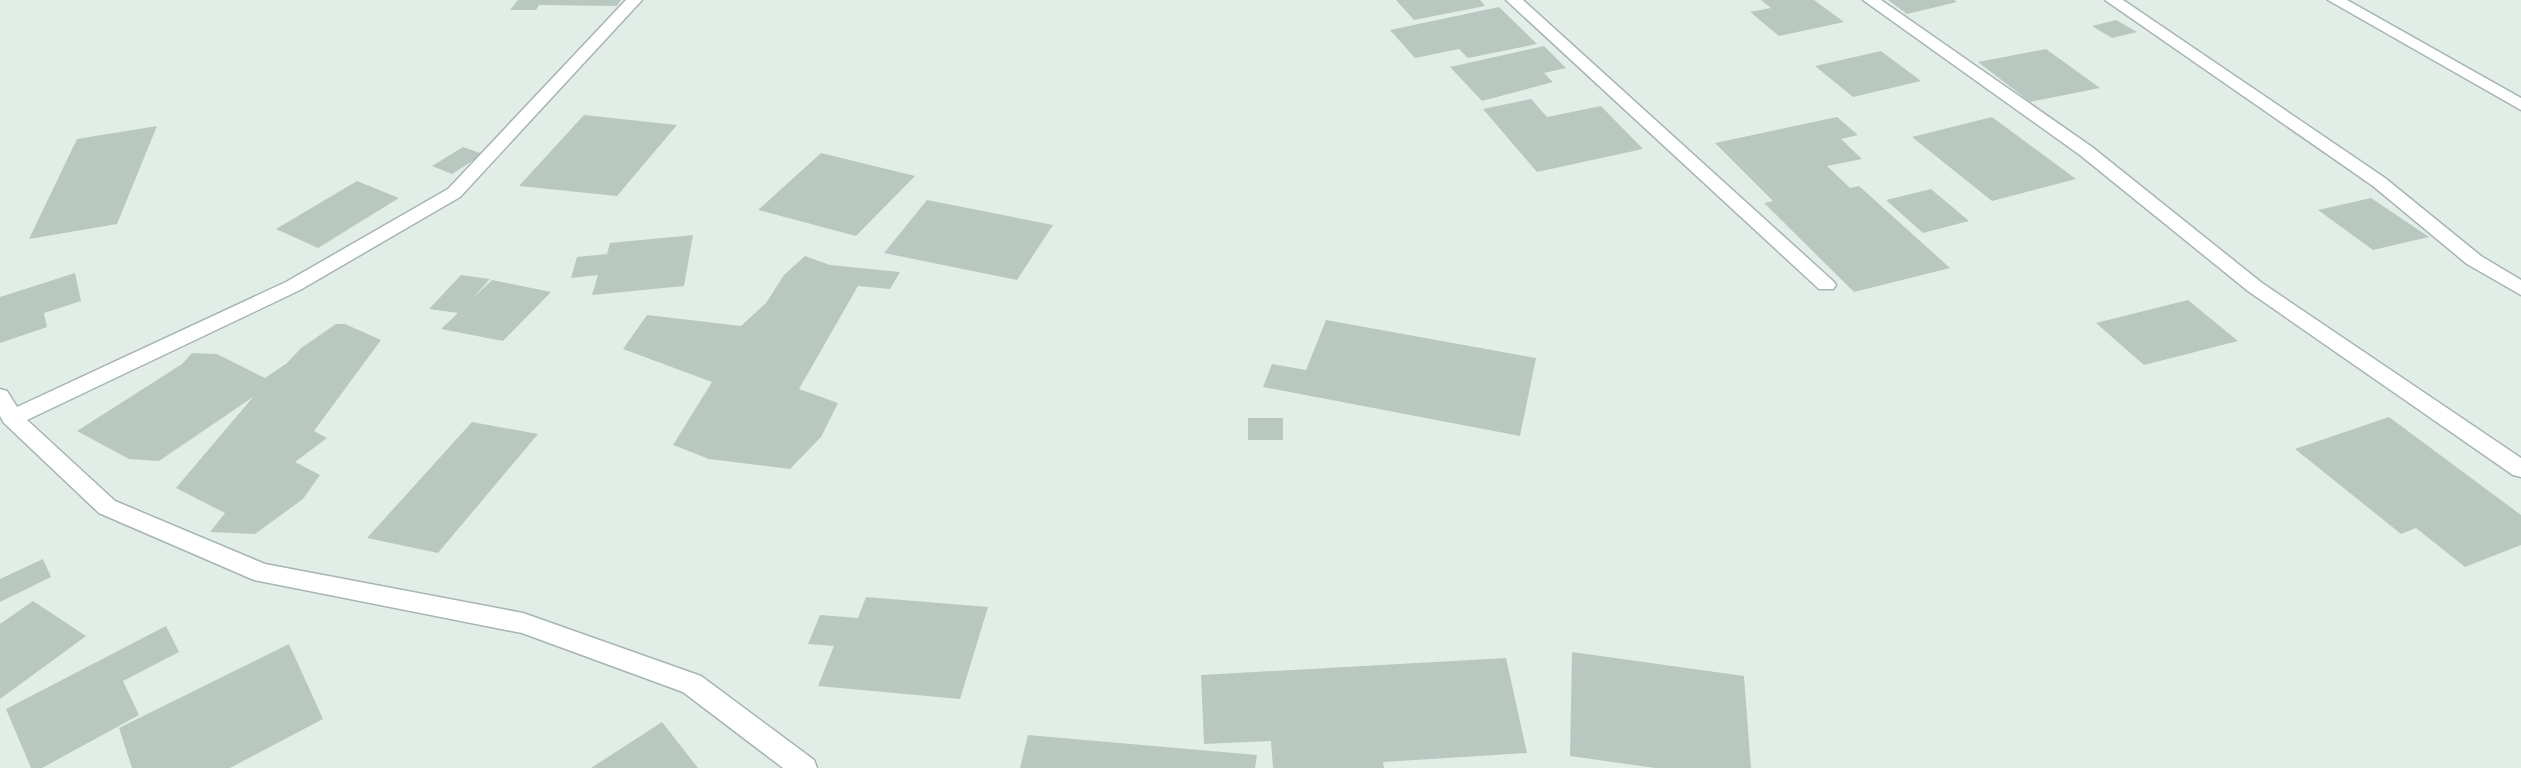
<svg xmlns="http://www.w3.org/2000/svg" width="2521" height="768" font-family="'Source Sans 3',sans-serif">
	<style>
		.building { fill: #b8c8c1 }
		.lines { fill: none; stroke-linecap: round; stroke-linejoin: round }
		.minor-casing { stroke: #a5b5af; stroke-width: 3 }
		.minor { fill: #fff; fill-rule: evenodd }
	</style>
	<rect width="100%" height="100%" fill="#e3ede8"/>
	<g class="building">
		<path d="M518 0H621L617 6 539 5 536 10H510Z"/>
		<path d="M1396 0H1480L1485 6 1414 20Z"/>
		<path d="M1761 0H1814L1844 22 1779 36 1750 12 1771 8Z"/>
		<path d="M1888 0H1954L1957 2 1907 14Z"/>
		<path d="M1499 7 1537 44 1468 58 1459 49 1415 58 1390 30Z"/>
		<path d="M2116 20 2137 32 2112 38 2092 26Z"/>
		<path d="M1544 46 1566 68 1544 73 1553 82 1482 101 1450 67Z"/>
		<path d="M2046 49 2100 88 2030 102 1978 62Z"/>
		<path d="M1881 51 1921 81 1853 97 1815 66Z"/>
		<path d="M1531 99 1547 117 1601 106 1643 149 1537 172 1483 109Z"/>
		<path d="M584 115 677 125 617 196 519 186Z"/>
		<path d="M1837 117 1858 135 1841 139 1862 159 1827 166 1850 188 1859 186 1950 268 1854 292 1764 203 1773 201 1715 143Z"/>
		<path d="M1992 117 2076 179 1992 201 1912 137Z"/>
		<path d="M157 126 117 224 29 239 77 139Z"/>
		<path d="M463 147 483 154 452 174 432 166Z"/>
		<path d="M821 153 915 176 856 236 758 210Z"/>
		<path d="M357 181 399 198 318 248 276 229Z"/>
		<path d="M1931 189 1969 221 1923 233 1886 200Z"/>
		<path d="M2371 198 2429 237 2373 250 2318 210Z"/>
		<path d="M927 200 1053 225 1017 280 884 253Z"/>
		<path d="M693 235 684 286 592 295 598 275 571 278 577 257 607 254 610 243Z"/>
		<path d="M805 256 830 265 900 272 890 289 858 286 799 389 838 403 821 437 790 469 709 459 673 445 712 382 623 349 647 315 741 326 766 303 784 275Z"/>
		<path d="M75 273 81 301 44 313 47 327 0 343V297Z"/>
		<path d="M461 275 490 279 472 299 492 280 551 292 503 341 441 329 458 313 429 309Z"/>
		<path d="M2188 300 2238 341 2144 365 2096 323Z"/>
		<path d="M1326 320 1536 358 1520 436 1263 387 1272 364 1306 370Z"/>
		<path d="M336 324H345L381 340 314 431 327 438 295 462 320 475 303 499 255 534 210 532 225 513 176 488 253 397 159 461 129 459 77 431 182 364 192 353 217 354 265 378 287 363 301 348Z"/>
		<path d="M2389 417 2521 515V545L2465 567 2416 528 2401 534 2295 449Z"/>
		<rect x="1248" y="418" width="35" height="22"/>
		<path d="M472 422 538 434 438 553 367 538Z"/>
		<path d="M43 559 51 577 0 602V579Z"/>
		<path d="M866 597 988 607 960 699 818 686 834 646 808 644 820 615 858 618Z"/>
		<path d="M33 601 86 636 0 699V624Z"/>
		<path d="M166 626 179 652 123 681 139 715 42 768H31L6 709Z"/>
		<path d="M289 644 323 719 230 768H132L119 728Z"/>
		<path d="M1572 652 1744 676 1751 768H1655L1570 756Z"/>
		<path d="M1506 658 1527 753 1383 762 1384 768H1273L1271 741 1204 744 1201 675Z"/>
		<path d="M662 722 698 768H591Z"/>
		<path d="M1028 735 1257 755 1255 768H1020Z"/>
	</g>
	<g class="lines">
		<g class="minor-casing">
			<g id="minor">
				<path d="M626 0H642L460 197 300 290 27 420 115 501 265 564 523 613 701 676 814 760 817 768H783L683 692 522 633 254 580 99 513 4 423 0 416V389L7 391 17 407 286 282 448 189Z"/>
				<path d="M1506 0H1523L1833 281 1836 285 1833 289H1819Z"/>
				<path d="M1863 0H1881L2092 147 2262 283 2521 458V477L2513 475 2248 291 2080 155Z"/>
				<path d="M2105 0H2123L2385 178 2481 256 2521 280V295L2467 264 2373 186Z"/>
				<path d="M2328 0H2347L2521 98V110Z"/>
			</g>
		</g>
		<use href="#minor" class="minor"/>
	</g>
</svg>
